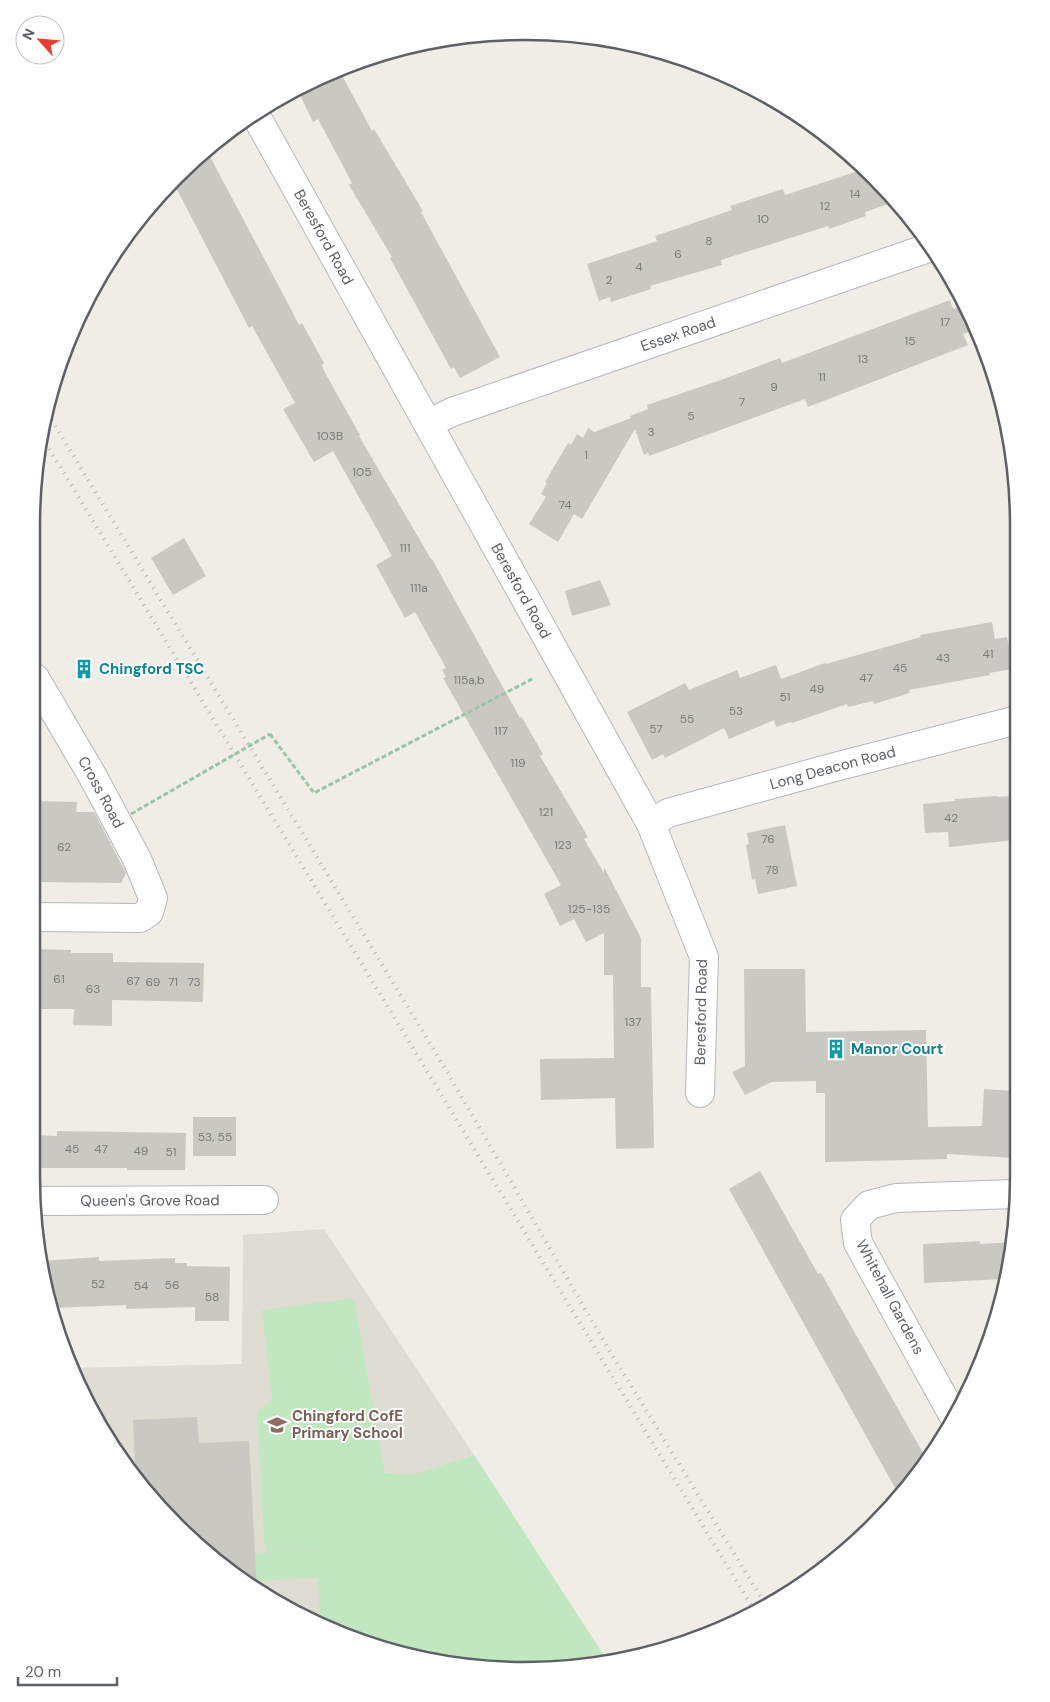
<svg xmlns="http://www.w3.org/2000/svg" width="1050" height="1702" font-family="'DM Sans',sans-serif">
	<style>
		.education { fill: #dfdcd3 }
		.green { fill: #c1e7c1 }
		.building { fill: #cac8c2 }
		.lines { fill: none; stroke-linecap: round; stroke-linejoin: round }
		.minor-casing { stroke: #b5b7bc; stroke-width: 30 }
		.path { stroke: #99c6a5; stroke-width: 3; stroke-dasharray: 5 2.5; stroke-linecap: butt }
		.minor { stroke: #fff; stroke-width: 28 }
		.rail { stroke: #b5b6b6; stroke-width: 4; stroke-dasharray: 1 6; stroke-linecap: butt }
		.path-bridge { stroke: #99c6a5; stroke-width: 3; stroke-dasharray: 5 2.5; stroke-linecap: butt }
		.labels { text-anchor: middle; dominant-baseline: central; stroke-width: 4; stroke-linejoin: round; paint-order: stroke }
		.number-label { font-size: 12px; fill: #787b7c }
		.street-label { font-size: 15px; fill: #5d6165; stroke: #fff }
		.culture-label { font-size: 15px; font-weight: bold; fill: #0d838f; stroke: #fff; text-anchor: start }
		.education-label { font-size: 15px; font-weight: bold; fill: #785e54; stroke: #fff; text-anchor: start }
		.rim { fill: none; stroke: #5d6165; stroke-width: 2.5 }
	</style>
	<rect width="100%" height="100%" fill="#efede5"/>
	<!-- education -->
	<path class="education" d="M324 1229 474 1455 608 1662 590 1666 525 1671 460 1666 367 1645 306 1620 225 1569 133 1477 82 1396 71 1368 242 1364 243 1235Z"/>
	<!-- green -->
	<path class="green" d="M354 1298 385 1473 412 1475 474 1455 608 1662 590 1666 525 1671 460 1666 367 1645 320 1625 318 1578 256 1581 255 1553 330 1550 265 1552 257 1411 272 1400 262 1310Z"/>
	<!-- building -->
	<g class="building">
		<path d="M339 70 372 131 374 129 423 211 421 212 500 357 460 378 454 367 451 369 390 258 392 257 349 185 352 183 318 119 313 122 297 89Z"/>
		<path d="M206 149 293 313 299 325 302 323 324 363 322 365 324 371 360 435 359 436 431 559H432L520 718 521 716 543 754 540 756 588 837 584 839 604 873V867L641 938V987H651L654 1148 616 1149 615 1098 541 1100 540 1059 614 1058 613 975H604V933L586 942 574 919 560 926 544 894 561 885 443 678 446 677 442 670 446 668 415 612 405 618 376 565 392 556 333 451 314 462 283 409 295 403 252 326 249 328 173 182 199 154Z"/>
		<path d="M864 169 897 201 865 212 866 216 829 229 828 226 721 260 722 265 650 286 651 289 611 302 610 297 599 301 587 264 657 241 655 236 732 210 730 206 783 189 785 195Z"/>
		<path d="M950 300 953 309 963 305 972 331 963 334 968 345 808 407 805 399 649 456 648 453 644 455 635 429 582 519 574 514 558 542 529 524 546 497 541 494 547 483 545 482 568 443 571 445 577 434 583 438 588 428 594 432 631 418 630 416 648 409 647 405 718 381 780 358 782 363Z"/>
		<path d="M184 538 206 576 173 595 151 558Z"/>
		<path d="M600 580 611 605 572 616 565 591Z"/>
		<path d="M992 622 995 639 1007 637 1013 669 989 673 990 675 909 690 910 693 874 704 873 701 848 707 847 704 792 723 791 722 776 727 774 720 729 739 724 728 665 758 663 754 652 760 627 712 685 683 689 690 737 670 740 678 776 665 781 679 825 663 826 664 921 637 920 635Z"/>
		<path d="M997 796 998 797 1011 796 1015 840 949 847 948 832 925 833 923 804 955 801V799Z"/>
		<path d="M35 801 77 802 76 812H94L126 873 121 883 35 882Z"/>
		<path d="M785 825 797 886 758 894 755 879 752 880 746 845 749 844 747 833Z"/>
		<path d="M35 949 71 950V953H113V962L204 963 203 1002 112 1000V1026L73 1025 74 1009H36Z"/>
		<path d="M744 969H805L806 1032 926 1030 928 1127 982 1126 984 1089 1015 1091V1158L947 1154V1159L825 1162V1093H816V1081L772 1082 745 1095 732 1072 745 1066Z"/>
		<rect x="193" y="1117" width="43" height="39"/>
		<path d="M57 1131 186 1133 185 1170H127V1168H36V1135L57 1136Z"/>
		<path d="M760 1171 818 1274 821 1273 927 1460 917 1477 900 1497 729 1189Z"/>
		<path d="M980 1241V1244L1014 1242 1004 1279 924 1283 923 1244Z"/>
		<path d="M99 1257V1261L175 1258V1263H187V1266L230 1267 229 1321H195V1307L126 1309V1305L51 1308 40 1261Z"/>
		<path d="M197 1417 199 1443 249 1441 257 1589 225 1569 136 1480 133 1420Z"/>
	</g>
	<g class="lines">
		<defs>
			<g id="minor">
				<path id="s1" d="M255 114 651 824 704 957 700 1093"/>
				<path id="s2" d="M428 424 452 412 931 247"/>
				<path id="s3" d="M35 678 92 775 137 859 153 898 149 912 140 918 35 917"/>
				<path id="s4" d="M651 824 668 813 831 768 1017 720"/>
				<path id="s5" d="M36 1201 264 1200"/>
				<path d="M953 1415 858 1243 855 1220 869 1205 896 1198 1015 1194"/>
			</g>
		</defs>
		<!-- minor casing -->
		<use href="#minor" class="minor-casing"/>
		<!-- path -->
		<path class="path" d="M270 734 314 793 534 678"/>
		<!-- minor -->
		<use href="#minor" class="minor"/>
		<!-- rail -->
		<g class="rail">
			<path d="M48 414 443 1065 603 1340 765 1604"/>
			<path d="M42 437 754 1610"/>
		</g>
		<!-- path-bridge -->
		<path class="path-bridge" d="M131 814 270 734"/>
	</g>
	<!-- icons -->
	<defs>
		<symbol id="building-bare" viewBox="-9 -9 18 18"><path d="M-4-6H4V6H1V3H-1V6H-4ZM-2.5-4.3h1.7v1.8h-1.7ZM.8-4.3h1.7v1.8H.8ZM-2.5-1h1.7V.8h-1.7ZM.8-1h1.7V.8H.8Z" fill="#0f9aa8" stroke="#fff" stroke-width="2.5" paint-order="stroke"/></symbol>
		<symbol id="school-bare" viewBox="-9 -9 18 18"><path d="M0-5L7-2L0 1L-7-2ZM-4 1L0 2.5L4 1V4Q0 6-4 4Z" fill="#8d6e63" stroke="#fff" stroke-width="2.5" paint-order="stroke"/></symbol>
	</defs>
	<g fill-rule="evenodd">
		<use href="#building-bare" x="70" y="655" width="28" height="28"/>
		<use href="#building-bare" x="822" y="1035" width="28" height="28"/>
		<use href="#school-bare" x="263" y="1411" width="28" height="28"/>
	</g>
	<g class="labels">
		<!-- number labels -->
		<g class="number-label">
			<text x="855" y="194">14</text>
			<text x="825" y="206">12</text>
			<text x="763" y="219">10</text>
			<text x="709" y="241">8</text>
			<text x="678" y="254">6</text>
			<text x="639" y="267">4</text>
			<text x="609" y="280">2</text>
			<text x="945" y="322">17</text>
			<text x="910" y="341">15</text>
			<text x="863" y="359">13</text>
			<text x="822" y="377">11</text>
			<text x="774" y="387">9</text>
			<text x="742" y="402">7</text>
			<text x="691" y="416">5</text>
			<text x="651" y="432">3</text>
			<text x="330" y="436">103B</text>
			<text x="586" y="455">1</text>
			<text x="362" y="472">105</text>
			<text x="565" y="505">74</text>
			<text x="405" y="548">111</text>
			<text x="419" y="588">111a</text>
			<text x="988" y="654">41</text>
			<text x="943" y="658">43</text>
			<text x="900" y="668">45</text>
			<text x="866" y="678">47</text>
			<text x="469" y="680">115a,b</text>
			<text x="817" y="689">49</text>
			<text x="785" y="697">51</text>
			<text x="736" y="711">53</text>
			<text x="687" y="719">55</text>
			<text x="656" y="729">57</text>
			<text x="501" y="731">117</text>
			<text x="518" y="763">119</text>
			<text x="546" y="812">121</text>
			<text x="951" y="818">42</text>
			<text x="768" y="839">76</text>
			<text x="563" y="845">123</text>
			<text x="64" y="847">62</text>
			<text x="772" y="870">78</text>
			<text x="589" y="909">125-135</text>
			<text x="59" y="979">61</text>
			<text x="133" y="981">67</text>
			<text x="153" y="982">69</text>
			<text x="173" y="982">71</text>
			<text x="194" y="982">73</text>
			<text x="93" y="989">63</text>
			<text x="633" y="1022">137</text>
			<text x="215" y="1137">53, 55</text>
			<text x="72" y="1149">45</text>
			<text x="101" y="1149">47</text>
			<text x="141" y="1151">49</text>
			<text x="171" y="1152">51</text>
			<text x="98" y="1284">52</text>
			<text x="172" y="1285">56</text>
			<text x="141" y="1286">54</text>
			<text x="212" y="1297">58</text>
		</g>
		<!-- street labels -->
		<g class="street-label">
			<text stroke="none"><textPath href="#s1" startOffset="141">Beresford Road</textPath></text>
			<text stroke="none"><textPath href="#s2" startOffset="266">Essex Road</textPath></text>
			<text stroke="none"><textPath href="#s1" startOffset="546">Beresford Road</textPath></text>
			<text stroke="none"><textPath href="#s4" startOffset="191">Long Deacon Road</textPath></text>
			<text stroke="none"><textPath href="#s3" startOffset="132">Cross Road</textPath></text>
			<text transform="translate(701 1012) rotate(-89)">Beresford Road</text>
			<text stroke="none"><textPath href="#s5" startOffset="114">Queen's Grove Road</textPath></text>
			<text transform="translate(890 1297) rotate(62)">Whitehall Gardens</text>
		</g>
		<!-- culture labels -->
		<g class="culture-label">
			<text x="99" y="669">Chingford TSC</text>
			<text x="851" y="1049">Manor Court</text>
		</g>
		<!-- education labels -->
		<g class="education-label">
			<text x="292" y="1416">Chingford CofE<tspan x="292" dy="17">Primary School</tspan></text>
		</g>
	</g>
	<!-- crop -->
	<path d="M0 0H1050V1702H0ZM525 40H525A485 485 0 0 1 1010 525V1177A485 485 0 0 1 525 1662H525A485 485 0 0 1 40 1177V525A485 485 0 0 1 525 40Z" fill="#fff" fill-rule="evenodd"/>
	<path class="rim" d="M525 40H525A485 485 0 0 1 1010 525V1177A485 485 0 0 1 525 1662H525A485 485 0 0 1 40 1177V525A485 485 0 0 1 525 40Z"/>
	<!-- north arrow -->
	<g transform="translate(40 40) rotate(297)"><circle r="24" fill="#ffffff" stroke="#bec0c1"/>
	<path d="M0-4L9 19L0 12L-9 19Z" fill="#eb3c2f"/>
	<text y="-8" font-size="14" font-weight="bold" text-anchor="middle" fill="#5d6165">N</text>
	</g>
	<!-- scale -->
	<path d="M18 1677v8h99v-8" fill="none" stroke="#5d6165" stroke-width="2.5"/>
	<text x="25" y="1677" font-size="15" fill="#5d6165" stroke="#ffffff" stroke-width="4" paint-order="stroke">20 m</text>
</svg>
